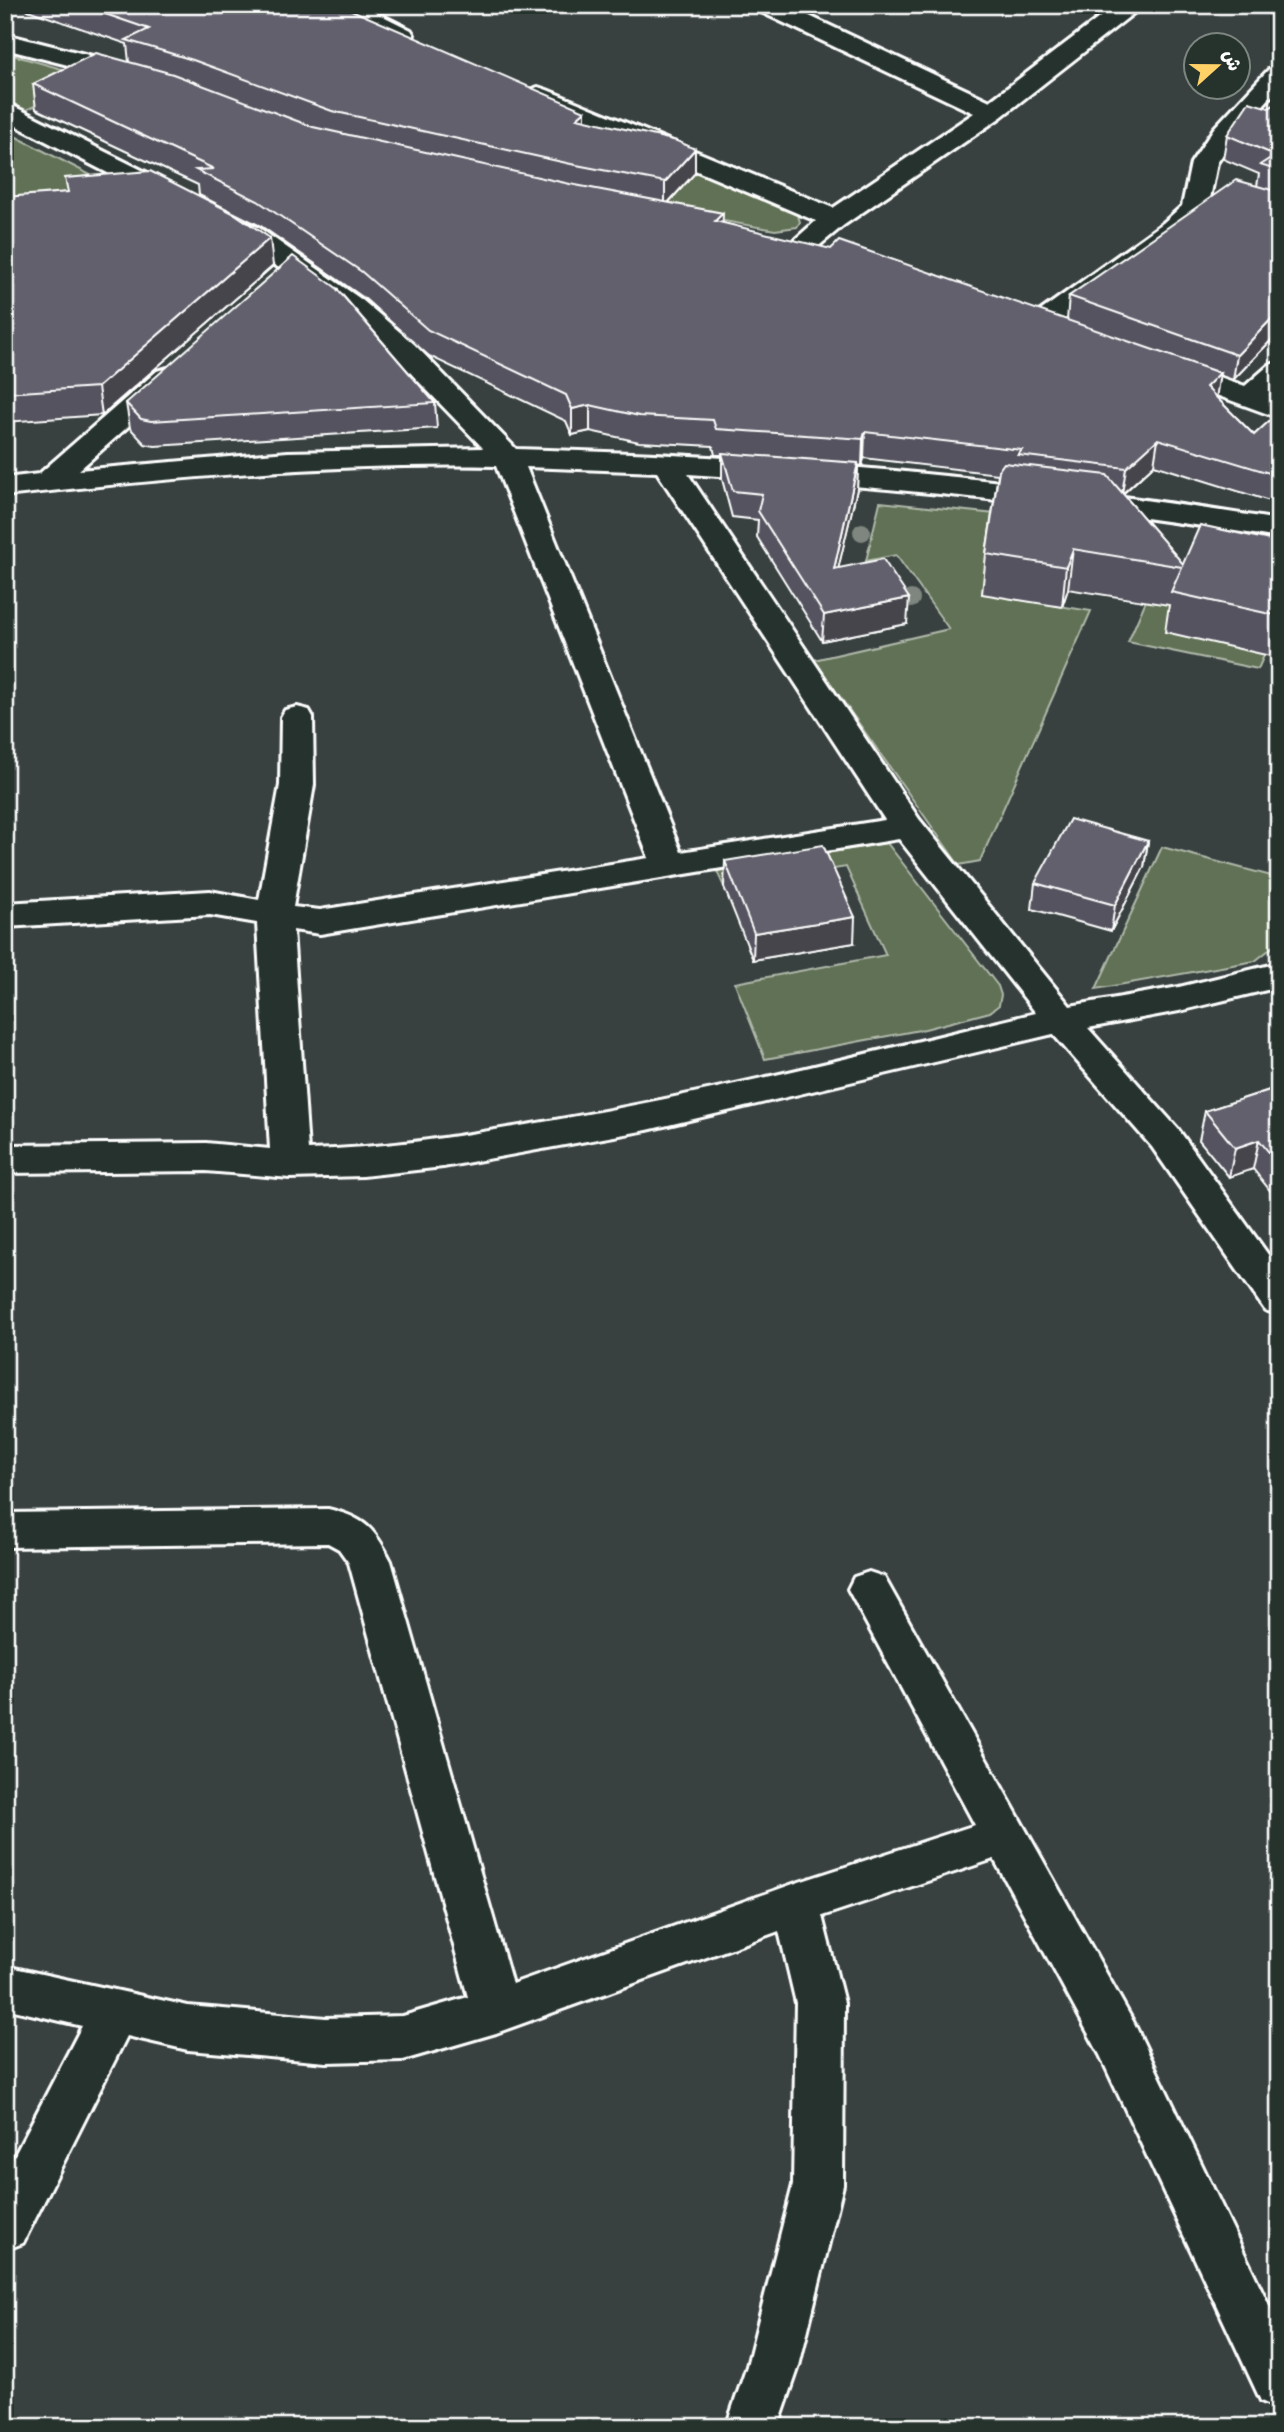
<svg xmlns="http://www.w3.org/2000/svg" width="1284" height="2432" font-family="Delius,'Playpen Sans Arabic',sans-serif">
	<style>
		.green { fill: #617154; stroke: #b0b8aa; stroke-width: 2 }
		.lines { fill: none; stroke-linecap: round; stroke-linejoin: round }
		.minor-casing { stroke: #fff; stroke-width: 6 }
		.minor { fill: #26332d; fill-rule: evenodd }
		.tree { fill: #7e867f }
		.wall { fill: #54535e; stroke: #fff; stroke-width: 2 }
		.shaded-wall { fill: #45444c; stroke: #fff; stroke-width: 2 }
		.building { fill: #62616d; stroke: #fff; stroke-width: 2 }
	</style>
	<rect width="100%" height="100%" fill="#384140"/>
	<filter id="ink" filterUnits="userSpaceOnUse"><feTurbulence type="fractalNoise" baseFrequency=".0143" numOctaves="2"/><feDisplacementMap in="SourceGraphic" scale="14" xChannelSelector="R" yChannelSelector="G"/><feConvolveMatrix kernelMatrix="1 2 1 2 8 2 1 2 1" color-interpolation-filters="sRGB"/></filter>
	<g filter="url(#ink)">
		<!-- green -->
		<g class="green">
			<path d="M5 53 94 78 5 120Z"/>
			<path d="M5 131 139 200 5 210Z"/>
			<path d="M697 170 791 212 798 216 800 222 797 227 775 230 662 210Z"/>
			<path d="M880 502 995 514 982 594 1091 611 980 861 959 865 814 660 949 629 896 555 866 561Z"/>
			<path d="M1164 559 1266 580 1279 622 1258 669 1128 642Z"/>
			<path d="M887 843 998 986 1001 995 999 1005 990 1012 925 1029 765 1059 735 983 886 955 846 867 724 887 717 871Z"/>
			<path d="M1162 847 1279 878V942L1255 961 1096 989Z"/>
		</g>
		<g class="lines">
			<defs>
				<g id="minor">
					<path d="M330 5H361L411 30 414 35 411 40 402 42 393 40 333 10Z"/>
					<path d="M754 5H786L990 101 1116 5H1144L1001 117 844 225 815 249 805 251 795 249 791 243 816 221 529 100 525 95 529 90 538 87 547 90 833 208 974 113 757 10Z"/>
					<path d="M5 34 140 68 144 73 140 78 131 81 5 49Z"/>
					<path d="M1279 66V88L1237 133 1217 163 1208 209 1183 235 1052 329 1042 331 1032 329 1028 323 1032 317 1163 223 1182 206 1191 163 1214 128 1270 68Z"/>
					<path d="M5 102 184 191 188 197 184 203 175 205 166 203 5 120Z"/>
					<path d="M225 214 259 228 362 300 414 344 516 449C771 455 1027 479 1279 520V538C1083 506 886 486 688 474L919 819 1070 1006 1179 987 1279 963V987L1179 1011 1088 1028 1178 1129 1279 1270V1315L1265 1310 1152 1147 1053 1034 647 1130 443 1167 363 1176 290 1178 206 1171 5 1173V1145L206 1143 270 1149 257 923 210 915 5 927V903L210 891 259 900 280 785 281 717 285 710 297 707 309 710 313 717 314 785 293 907 320 910 649 858 496 466C332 463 168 478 5 496V478L39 474 157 371 167 368 177 371 181 377 177 383 79 470 288 452 483 448 394 356 342 312 239 240 215 228 212 222 215 216ZM526 467 657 472 885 820 681 852ZM899 839 1036 1013C876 1051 717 1092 555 1120 472 1134 392 1148 308 1150L293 930 320 934Z"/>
					<path d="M1169 359 1245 386 1269 365 1279 362V386L1269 395 1279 399V418L1159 374 1155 368 1159 362Z"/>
					<path d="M328 1509C365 1518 374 1528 391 1561L512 1984 796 1883 975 1825 848 1589 854 1577 869 1572 884 1577 1134 2023 1279 2326V2409L1261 2401 1100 2055 994 1859 822 1916 844 2003 843 2185 799 2366 778 2427H726L747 2366 793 2185 796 2003 779 1931 496 2033 403 2060 326 2062 188 2050 127 2036 23 2243 5 2250V2174L82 2026 5 2008V1966L188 2006 326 2018 403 2016 468 1997 349 1563 339 1549 328 1543 5 1547V1513Z"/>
				</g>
			</defs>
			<!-- minor casing -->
			<use href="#minor" class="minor-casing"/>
			<!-- minor -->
			<use href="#minor" class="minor"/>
		</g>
		<!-- trees -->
		<g class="tree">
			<circle cx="862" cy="532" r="9"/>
			<circle cx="911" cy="599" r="9"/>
		</g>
		<!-- wall -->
		<g class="wall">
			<path d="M13 5H340L695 173 668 203 723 223 1067 320 1069 296 1257 186 1259 174 1223 159 1227 135 1279 102V332L1233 380 1219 375 1216 397 1254 435 1279 412V504L1154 465 1123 494 1183 564 1279 542V658L1165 632 1169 605 1068 589 1062 607 982 594 986 554 998 474 864 458 862 466 858 465 857 489 838 568 907 624 822 641 757 537 758 520 732 517 722 479V455H715L713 446 639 442 590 431 572 435 566 421 429 356 364 298 261 226 199 195 198 185 36 109 33 84 129 62 127 44Z"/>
			<path d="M5 197 273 266 102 415 5 422Z"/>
			<path d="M338 289V290L435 403 437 428 155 446 145 444 130 428 126 403Z"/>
			<path d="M1148 841 1144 867 1111 931 1032 909 1035 883Z"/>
			<path d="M725 861 854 943 753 960 724 887Z"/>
			<path d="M1279 1087V1202L1253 1169 1229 1177 1199 1140 1205 1111Z"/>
		</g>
		<!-- shaded-wall -->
		<g class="shaded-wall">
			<path d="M585 111V135L577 118Z"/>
			<path d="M695 149V173L665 206V182Z"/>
			<path d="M723 213 722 239 715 221Z"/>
			<path d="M270 238 273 266 102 415 98 387Z"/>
			<path d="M1279 311V332L1233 380 1237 355Z"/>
			<path d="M1220 373 1216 399 1206 387Z"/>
			<path d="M590 405V431L572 435V409Z"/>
			<path d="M865 432 864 458 862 466 863 439Z"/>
			<path d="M1158 439 1154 465 1122 494 1126 468Z"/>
			<path d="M858 463 857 489 832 595 834 569Z"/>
			<path d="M1073 549 1068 589 1062 607 1066 567Z"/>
			<path d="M909 598 907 624 822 641 824 615Z"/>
			<path d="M1148 841 1144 867 1111 931 1115 905Z"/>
			<path d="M855 917 854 943 753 960 754 933Z"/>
			<path d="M1259 1140 1253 1169 1229 1177 1235 1148Z"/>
		</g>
		<!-- building -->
		<g class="building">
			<path d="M79 5H340L585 111 577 118 677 141 695 149 665 182 571 164 332 111 193 60 126 40 149 29Z"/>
			<path d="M96 53 173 74 313 127 570 184 723 213 715 221 831 249 839 241 1220 373 1206 387 1254 435 1279 412V476L1158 439 1126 468 1018 455 1022 450 865 432 863 439 716 429 713 420 639 416 590 405 572 409 566 395 428 330 362 272 258 201 196 170 214 169 33 84Z"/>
			<path d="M1249 102 1269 108 1279 102V171L1260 165 1275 155 1227 135Z"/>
			<path d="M150 171 235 214 270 238 98 387 5 393V197L68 192 65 178Z"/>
			<path d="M1236 180 1279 192V311L1237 355 1069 296Z"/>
			<path d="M293 256 338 289 336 288 435 403 151 421 141 419 126 403Z"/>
			<path d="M722 453 858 463 834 569 883 559 909 598 824 615 758 511 762 494 733 491Z"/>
			<path d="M1004 463 1107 475 1183 564 1200 525 1279 542V616L1171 592 1182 567 1073 549 1066 567 986 554 999 470Z"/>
			<path d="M1070 819 1148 841 1115 905 1035 883Z"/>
			<path d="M823 845 855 917 754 933 725 861Z"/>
			<path d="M1279 1087V1165L1259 1140 1235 1148 1205 1111Z"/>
		</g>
	</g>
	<!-- margin -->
	<rect width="1284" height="2432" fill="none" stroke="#26332d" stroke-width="28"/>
	<rect x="14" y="14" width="1256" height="2404" fill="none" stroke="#fff" stroke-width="2.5" filter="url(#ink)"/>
	<!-- north arrow -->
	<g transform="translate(1217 66) rotate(69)"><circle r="33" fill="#26332d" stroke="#7d8581" stroke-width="2"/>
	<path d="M0-5L12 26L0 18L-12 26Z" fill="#ffd166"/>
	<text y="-10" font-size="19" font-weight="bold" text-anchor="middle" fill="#ffffff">ش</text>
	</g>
</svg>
